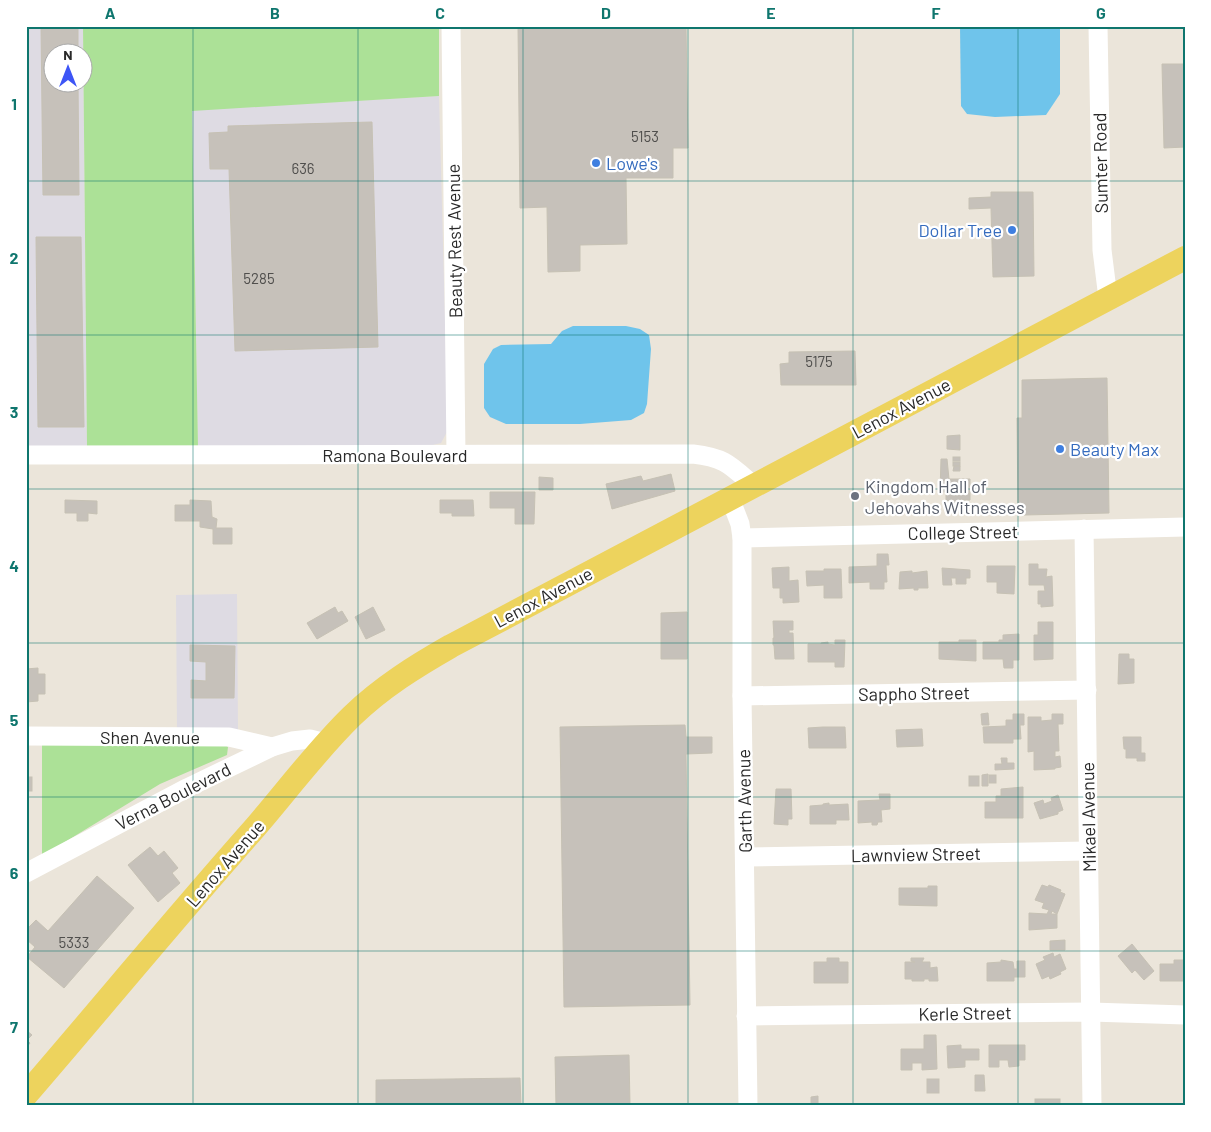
<svg xmlns="http://www.w3.org/2000/svg" width="1211" height="1132" font-family="Barlow,sans-serif">
	<style>
		.industrial { fill: #dedbe3; fill-rule: evenodd }
		.green { fill: #ace197 }
		.water { fill: #6fc4eb }
		.building { fill: #c6c1ba; stroke: #c6c1b4 }
		.lines { fill: none; stroke-linecap: round; stroke-linejoin: round }
		.minor { stroke: #fff; stroke-width: 19 }
		.major { stroke: #edd35d; stroke-width: 24 }
		.grid { fill: none; stroke: #0f766e; stroke-width: 1; stroke-opacity: 0.55 }
		.shop-dot { fill: #3f7fe0; stroke: #fff; stroke-width: 2 }
		.worship-dot { fill: #6b7280; stroke: #fff; stroke-width: 2 }
		.labels { text-anchor: middle; dominant-baseline: central; stroke-width: 4.5; stroke-linejoin: round; paint-order: stroke }
		.number-label { font-size: 15px; fill: #504f4d }
		.shop-label { font-size: 18px; fill: #366cbe; stroke: #fff; text-anchor: start }
		.street-label { font-size: 18px; fill: #292929; stroke: #fff }
		.worship-label { font-size: 18px; fill: #5b616d; stroke: #fff; text-anchor: start }
		.neatline { fill: none; stroke: #0f766e; stroke-width: 2 }
		.grid-label { font-size: 16px; text-anchor: middle; font-weight: bold; fill: #0f766e }
	</style>
	<rect width="100%" height="100%" fill="#ebe5da"/>
	<!-- industrial -->
	<g class="industrial">
		<path d="M26 26H83L87 446 26 447ZM52 52H82V82H52Z"/>
		<path d="M439 96 448 430 441 443 424 447H198L192 110Z"/>
		<path d="M237 594 238 731H177L176 595Z"/>
	</g>
	<!-- green -->
	<g class="green">
		<path d="M83 26H439V96L192 111 198 447 87 446Z"/>
		<path d="M42 741 222 743 228 747 227 755 160 784 42 856Z"/>
	</g>
	<!-- water -->
	<g class="water">
		<path d="M960 26H1060V94L1046 115 995 117 967 114 961 106Z"/>
		<path d="M573 326H626L640 329 649 335 651 349 647 404 644 413 631 420 580 424H506L490 417 484 408V364L493 349 501 345 551 344 562 331Z"/>
	</g>
	<!-- building -->
	<g class="building">
		<path d="M41 26H78V52H52V82H78L79 195H43Z"/>
		<path d="M518 26H686L688 148H673V178H626L627 244 580 245V271L548 272 547 207 520 208Z"/>
		<path d="M1162 64H1185V147L1164 148Z"/>
		<path d="M372 122 378 347 235 351 229 169H210L209 133 228 132V126Z"/>
		<path d="M991 192H1033L1034 276 993 277 991 208 969 209V198L991 197Z"/>
		<path d="M36 237H81L84 427H38Z"/>
		<path d="M855 351 856 385H781L780 364 789 363V352Z"/>
		<path d="M1107 378 1109 513 1024 515V513H1018L1017 418H1022V380Z"/>
		<path d="M960 435V450L947 449V436Z"/>
		<rect x="953" y="457" width="7" height="4"/>
		<path d="M941 459H947L949 479H970V500H959V503H953V500L946 501V492H940Z"/>
		<rect x="953" y="462" width="7" height="4"/>
		<path d="M954 466H960V471H953Z"/>
		<path d="M671 474 675 491 612 509 606 484 641 476 643 481Z"/>
		<path d="M539 477 553 478V490H539Z"/>
		<path d="M490 492H535L534 524H515V508H490Z"/>
		<path d="M65 500 97 501V514L88 513V521H77V513H65Z"/>
		<path d="M190 500 211 501 212 517 217 519 216 528H232V544H213V529L200 527V521H175V505H190Z"/>
		<path d="M440 500H473L474 516H452V513H440Z"/>
		<path d="M877 554H888L889 565H886L887 582H884V589H870V582L849 583V567L877 566Z"/>
		<path d="M1029 564H1038V569H1047L1046 577 1052 576 1053 606 1041 607V604H1038V591H1045L1044 585H1029Z"/>
		<path d="M987 566H1015L1014 594 997 593V582H987Z"/>
		<path d="M789 567V581L798 580 799 602 783 603V598H780V588H773L772 568Z"/>
		<path d="M942 568 970 570V578H966V584H956V578H951L952 585H943Z"/>
		<path d="M824 569H841L842 598H824V585L807 586 806 571H824Z"/>
		<path d="M912 571V573L927 571 928 588H918V590H914V588L899 589 900 572Z"/>
		<path d="M335 607 338 613 342 611 348 621 317 639 307 623Z"/>
		<path d="M373 607 385 630 366 639 355 617Z"/>
		<path d="M687 612V659H661V613Z"/>
		<path d="M773 621H793V630H789V633H793L794 659H775L774 645H773V638H774Z"/>
		<path d="M1038 622H1053V659L1034 660V635H1038Z"/>
		<path d="M1019 634V660H1013V668H1004L1003 659H983V642H999V640H1003V635Z"/>
		<path d="M835 640H845L844 667H835V662H808V644H821V643L828 642V644L835 645Z"/>
		<path d="M959 640H976V661L939 659V642H959Z"/>
		<path d="M190 645 235 646 234 698H191V680L206 681V662L190 661Z"/>
		<path d="M1119 654H1129V659H1134V683L1118 684Z"/>
		<path d="M38 668V674H45V694H38V701L26 702V669Z"/>
		<path d="M988 713 989 725H982L981 714Z"/>
		<path d="M1013 714H1024V725H1020L1021 739H1013V743H984L983 727 1006 726V720H1013Z"/>
		<path d="M1052 714H1063V724H1058L1059 751H1055V757L1060 756 1061 767 1055 768V769L1034 770V751L1028 752V717H1041V721L1052 720Z"/>
		<path d="M685 725 686 737H712V753L686 754 690 1005 564 1007 560 727Z"/>
		<path d="M823 727H845L846 748H809L808 728Z"/>
		<path d="M922 729 923 746 897 747 896 730Z"/>
		<path d="M1123 737H1141V753H1145V761H1137V758H1126V749H1124Z"/>
		<path d="M1001 758H1007V763H1014V769L995 770V764H1002Z"/>
		<path d="M988 774V786H982V775Z"/>
		<rect x="989" y="775" width="7" height="8"/>
		<rect x="969" y="776" width="10" height="10"/>
		<rect x="26" y="777" width="6" height="14"/>
		<path d="M1023 787V818H985V802H996V796H1001V789Z"/>
		<path d="M776 789H791L792 819H788V825L774 824Z"/>
		<path d="M879 794H890V809L881 810 882 822H878L877 825H872V822L858 823V801L880 800Z"/>
		<path d="M1058 795 1063 810 1058 812V814L1040 819 1034 803 1043 800 1044 804 1052 801 1051 798Z"/>
		<path d="M829 803V805L848 804 849 820H836V824H810V806L823 805V804Z"/>
		<path d="M150 847 158 856 164 851 178 868 172 873 180 883 158 902 128 865Z"/>
		<path d="M97 876 134 908 64 988 27 957 35 947 26 939V930L36 920 48 931Z"/>
		<path d="M1042 885 1048 887 1049 885 1061 890 1060 892 1065 894 1057 914 1052 911 1051 914H1057V928L1029 930V913L1047 914 1049 910 1042 908 1044 903 1035 900Z"/>
		<path d="M928 886H937V906L899 905V888H928Z"/>
		<path d="M1065 940V950H1050V941Z"/>
		<path d="M1132 944 1154 971 1144 980 1135 970 1132 973 1118 956Z"/>
		<path d="M1053 953 1054 957 1060 954 1066 969 1060 972 1061 974 1050 979 1049 976 1042 979 1036 964 1045 960 1043 957Z"/>
		<path d="M827 958H839V962H848V983H814V962H827Z"/>
		<path d="M911 958H924L922 962H930V968L937 967 938 981H929V979H924V981H912V979H905V962H915L911 961Z"/>
		<path d="M1001 960 1013 962 1014 969H1017V961H1025V977H1014V981H987V963L1001 962Z"/>
		<path d="M1174 960H1185V981H1160V964H1174Z"/>
		<path d="M26 1030 32 1035 27 1040 30 1043 26 1048Z"/>
		<path d="M924 1035H936L937 1069 922 1070V1063H912V1070H901V1049H924Z"/>
		<path d="M961 1045V1049H979V1060H965V1067L948 1068 947 1046Z"/>
		<path d="M989 1045H1025V1060H1019V1066L1009 1067 1008 1060H999V1067H989Z"/>
		<path d="M629 1055 630 1106H556L555 1057Z"/>
		<path d="M975 1075H984L985 1091H975Z"/>
		<path d="M520 1078 521 1106H376V1080Z"/>
		<rect x="927" y="1079" width="12" height="14"/>
		<path d="M818 1096V1104H811V1097Z"/>
		<rect x="1035" y="1099" width="25" height="7"/>
	</g>
	<g class="lines">
		<!-- minor -->
		<g class="minor">
			<path d="M451 26 456 455"/>
			<path d="M1098 26 1102 250 1108 298"/>
			<path d="M26 455 693 454C726 458 730 465 754 486"/>
			<path d="M730 498 740 524 742 538V696L748 1106"/>
			<path d="M1084 529 1092 1106"/>
			<path d="M742 538 1185 527"/>
			<path d="M742 696 1087 690"/>
			<path d="M26 736 229 737 272 747"/>
			<path d="M745 857 1088 851"/>
			<path d="M26 873 187 788 272 747 292 741 310 739 326 743"/>
			<path d="M746 1016 1091 1012 1185 1015"/>
		</g>
		<!-- major -->
		<path class="major" d="M26 1095C102 1007 176 917 253 830 286 792 316 751 352 716 382 687 416 666 451 646L1185 258"/>
	</g>
	<!-- grid -->
	<path class="grid" d="M193 26V1106M358 26V1106M523 26V1106M688 26V1106M853 26V1106M1018 26V1106M26 181H1185M26 335H1185M26 489H1185M26 643H1185M26 797H1185M26 951H1185"/>
	<!-- markers -->
	<g class="shop-dot">
		<circle cx="596" cy="163" r="5"/>
		<circle cx="1012" cy="230" r="5"/>
		<circle cx="1060" cy="449" r="5"/>
	</g>
	<circle class="worship-dot" cx="855" cy="496" r="5"/>
	<g class="labels">
		<!-- number labels -->
		<g class="number-label">
			<text x="645" y="136">5153</text>
			<text x="303" y="168">636</text>
			<text x="259" y="278">5285</text>
			<text x="819" y="361">5175</text>
			<text x="74" y="942">5333</text>
		</g>
		<!-- shop labels -->
		<g class="shop-label">
			<text x="606" y="163">Lowe's</text>
			<text x="1002" y="230" text-anchor="end">Dollar Tree</text>
			<text x="1070" y="449">Beauty Max</text>
		</g>
		<!-- street labels -->
		<g class="street-label">
			<text transform="translate(1100 163) rotate(-91)">Sumter Road</text>
			<text transform="translate(454 241) rotate(-91)">Beauty Rest Avenue</text>
			<text transform="translate(901 408) rotate(-28)">Lenox Avenue</text>
			<text x="395" y="455">Ramona Boulevard</text>
			<text transform="translate(963 532) rotate(-1)">College Street</text>
			<text transform="translate(543 597) rotate(-28)">Lenox Avenue</text>
			<text transform="translate(914 693) rotate(-1)">Sappho Street</text>
			<text x="150" y="737">Shen Avenue</text>
			<text transform="translate(173 796) rotate(-27)">Verna Boulevard</text>
			<text transform="translate(744 801) rotate(-91)">Garth Avenue</text>
			<text transform="translate(1088 817) rotate(-91)">Mikael Avenue</text>
			<text transform="translate(916 854) rotate(-1)">Lawnview Street</text>
			<text transform="translate(225 863) rotate(-49)">Lenox Avenue</text>
			<text transform="translate(965 1013) rotate(-1)">Kerle Street</text>
		</g>
		<!-- worship labels -->
		<g class="worship-label">
			<text x="865" y="486">Kingdom Hall of<tspan x="865" dy="21">Jehovahs Witnesses</tspan></text>
		</g>
	</g>
	<!-- border -->
	<rect width="1211" height="1132" fill="none" stroke="#ffffff" stroke-width="55"/>
	<!-- north arrow -->
	<g transform="translate(68 68)"><circle r="24" fill="#ffffff" stroke="#a9a9a9"/>
	<path d="M0-4L9 19L0 12L-9 19Z" fill="#3d55f6"/>
	<text y="-8" font-size="14" font-weight="bold" text-anchor="middle" fill="#292929">N</text>
	</g>
	<rect x="28" y="28" width="1156" height="1076" class="neatline"/>
	<g class="grid-label">
		<text x="110" y="19">A</text>
		<text x="275" y="19">B</text>
		<text x="440" y="19">C</text>
		<text x="606" y="19">D</text>
		<text x="771" y="19">E</text>
		<text x="936" y="19">F</text>
		<text x="1101" y="19">G</text>
		<text x="14" y="110">1</text>
		<text x="14" y="264">2</text>
		<text x="14" y="418">3</text>
		<text x="14" y="572">4</text>
		<text x="14" y="726">5</text>
		<text x="14" y="879">6</text>
		<text x="14" y="1033">7</text>
	</g>
</svg>
